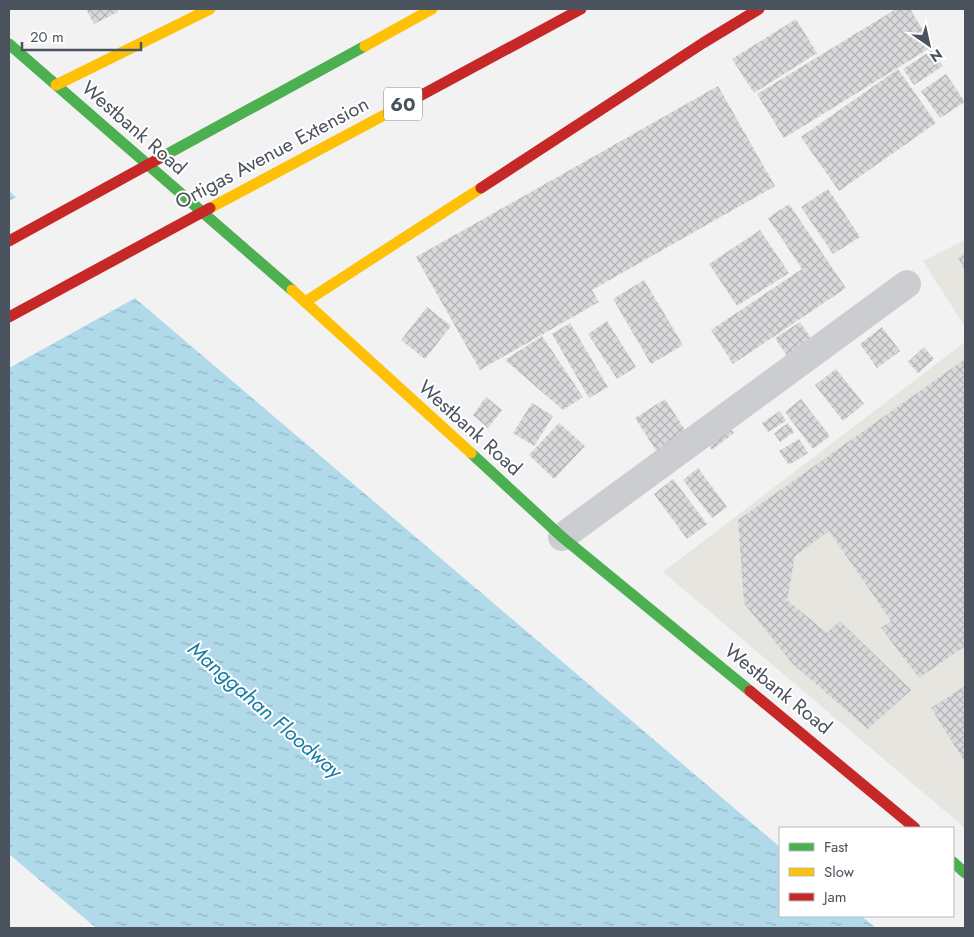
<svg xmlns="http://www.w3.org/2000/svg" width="974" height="937" font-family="Jost,sans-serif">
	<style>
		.commercial { fill: #e6e5e0 }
		.water { fill: url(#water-ripples) }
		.pier { fill: #f3f2f2 }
		.building { fill: url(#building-cross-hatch) }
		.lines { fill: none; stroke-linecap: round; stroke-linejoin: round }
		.street { stroke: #cccdd0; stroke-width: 28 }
		.fast { stroke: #4caf50; stroke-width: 11 }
		.slow { stroke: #ffc107; stroke-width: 11 }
		.jam { stroke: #c62828; stroke-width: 11 }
		.jam-bridge { stroke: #c62828; stroke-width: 11 }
		.labels { text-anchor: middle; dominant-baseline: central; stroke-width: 4; stroke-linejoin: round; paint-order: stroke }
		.shield { fill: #fff; stroke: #80878e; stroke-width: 1 }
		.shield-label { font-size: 19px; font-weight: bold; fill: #4a535e }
		.street-label { font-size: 20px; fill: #4a535e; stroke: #fff }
		.water-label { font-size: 21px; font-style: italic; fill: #177ca4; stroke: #fff }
	</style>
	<defs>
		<pattern id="water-ripples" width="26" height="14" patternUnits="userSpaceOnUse" patternTransform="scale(1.25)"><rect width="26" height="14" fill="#b0daea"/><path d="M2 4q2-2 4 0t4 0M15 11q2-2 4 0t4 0" fill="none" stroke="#91b3c1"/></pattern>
		<pattern id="building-cross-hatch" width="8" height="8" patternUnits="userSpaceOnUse" patternTransform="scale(1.25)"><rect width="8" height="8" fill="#d9d9db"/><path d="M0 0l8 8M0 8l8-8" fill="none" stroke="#b2b3b5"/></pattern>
	</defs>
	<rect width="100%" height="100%" fill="#f3f2f2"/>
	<!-- commercial -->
	<g class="commercial">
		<path d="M965 240V327L923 261Z"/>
		<path d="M965 342V828L663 572Z"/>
	</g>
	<!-- water -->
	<path class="water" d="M9 191 780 847V916H861L876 928H96L9 854Z"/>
	<!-- pier -->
	<path class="pier" d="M19 196 137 297 9 368V201Z"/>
	<!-- building -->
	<g class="building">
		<path d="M86 9H117L118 12 94 24Z"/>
		<path d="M896 9H910L933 46 784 138 757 94Z"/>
		<path d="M796 19 817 53 754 93 732 59Z"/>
		<path d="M932 50 943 66 914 85 903 69Z"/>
		<path d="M898 69 936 123 839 191 801 137Z"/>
		<path d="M946 74 965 102 940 118 921 91Z"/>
		<path d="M718 86 775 186 592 290 599 302 480 370 416 257Z"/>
		<path d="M828 189 860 237 833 254 801 207Z"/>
		<path d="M789 204 846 288 733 364 711 330 802 269 768 218Z"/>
		<path d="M760 230 789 273 737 306 709 264Z"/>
		<path d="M965 253V271L958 257Z"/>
		<path d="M644 280 683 345 651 364 613 299Z"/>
		<path d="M427 307 451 326 425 359 401 340Z"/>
		<path d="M607 321 636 367 617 379 588 334Z"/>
		<path d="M800 322 814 343 789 359 775 338Z"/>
		<path d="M570 323 608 387 589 398 552 334Z"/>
		<path d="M882 327 900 351 877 368 860 344Z"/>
		<path d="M542 336 583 397 563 410 505 360Z"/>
		<path d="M924 347 934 359 918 373 908 362Z"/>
		<path d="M965 359V646L919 678 881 628 891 621 829 531 795 556 787 600 827 633 840 621 911 690 868 729 792 663 744 603 738 520Z"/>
		<path d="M836 369 864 404 843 421 815 385Z"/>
		<path d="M486 397 502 410 488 428 473 415Z"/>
		<path d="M665 399 687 433 657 452 635 418Z"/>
		<path d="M801 399 830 436 813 449 785 412Z"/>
		<path d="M532 403 553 416 534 446 513 433Z"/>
		<path d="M780 411 786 421 768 432 762 423Z"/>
		<path d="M726 422 734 433 712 450 704 439Z"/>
		<path d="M559 423 585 446 554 479 529 455Z"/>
		<path d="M788 423 794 432 780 442 774 433Z"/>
		<path d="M799 439 808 453 789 465 779 451Z"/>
		<path d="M698 468 727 507 712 518 683 480Z"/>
		<path d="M673 479 707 524 687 539 654 494Z"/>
		<path d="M965 686V762L931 708Z"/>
	</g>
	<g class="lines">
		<!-- street -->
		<path class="street" d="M562 537 907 284"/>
		<!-- fast -->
		<g class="fast">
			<path d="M9 44 292 290"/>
			<path d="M160 158 365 46"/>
			<path d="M471 453 562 537 750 691"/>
			<path d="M953 862 965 873"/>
		</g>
		<!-- slow -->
		<g class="slow">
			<path d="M365 46 432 9"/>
			<path d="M56 85 210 9"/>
			<path d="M210 208 405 104"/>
			<path d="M292 290 471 453"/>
			<path d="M305 302 481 188"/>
		</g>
		<!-- jam -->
		<g class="jam">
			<path d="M405 104 581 9"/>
			<path d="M481 188 703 43 759 9"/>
			<path d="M750 691 915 828"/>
		</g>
		<!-- jam-bridge -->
		<g class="jam-bridge">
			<path d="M9 241 160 158"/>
			<path d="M9 317 210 208"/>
		</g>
	</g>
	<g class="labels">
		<!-- shield labels -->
		<rect class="shield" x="384" y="87.5" width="38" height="33" rx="4"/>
		<g class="shield-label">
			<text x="403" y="104">60</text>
		</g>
		<!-- street labels -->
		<g class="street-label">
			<text transform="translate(134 128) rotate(41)">Westbank Road</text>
			<text transform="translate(272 153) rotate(-28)">Ortigas Avenue Extension</text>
			<text transform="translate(470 428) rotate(42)">Westbank Road</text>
			<text transform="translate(778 689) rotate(39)">Westbank Road</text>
		</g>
		<!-- water labels -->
		<g class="water-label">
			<text transform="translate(265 710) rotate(41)">Manggahan Floodway</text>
		</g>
	</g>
	<!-- border -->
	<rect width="974" height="937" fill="none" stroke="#4a535e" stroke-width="20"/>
	<!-- legend -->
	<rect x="779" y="827" width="175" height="90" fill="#ffffff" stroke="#b7babf"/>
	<rect x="789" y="843" width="25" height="8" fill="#4caf50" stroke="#b7babf"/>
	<text x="824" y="852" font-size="15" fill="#4a535e">Fast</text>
	<rect x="789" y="868" width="25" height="8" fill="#ffc107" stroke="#b7babf"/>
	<text x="824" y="877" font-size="15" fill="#4a535e">Slow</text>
	<rect x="789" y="893" width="25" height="8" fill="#c62828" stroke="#b7babf"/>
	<text x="824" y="902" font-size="15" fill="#4a535e">Jam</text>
	<!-- north arrow -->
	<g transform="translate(929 45) rotate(146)" stroke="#ffffff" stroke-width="4" paint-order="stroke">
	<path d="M0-4L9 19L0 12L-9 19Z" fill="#4a535e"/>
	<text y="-8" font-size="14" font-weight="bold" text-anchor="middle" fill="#4a535e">N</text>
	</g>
	<!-- scale -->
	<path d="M22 42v8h119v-8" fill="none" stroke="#4a535e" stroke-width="2.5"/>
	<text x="30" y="42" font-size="15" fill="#4a535e" stroke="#ffffff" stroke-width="4" paint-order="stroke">20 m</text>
</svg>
